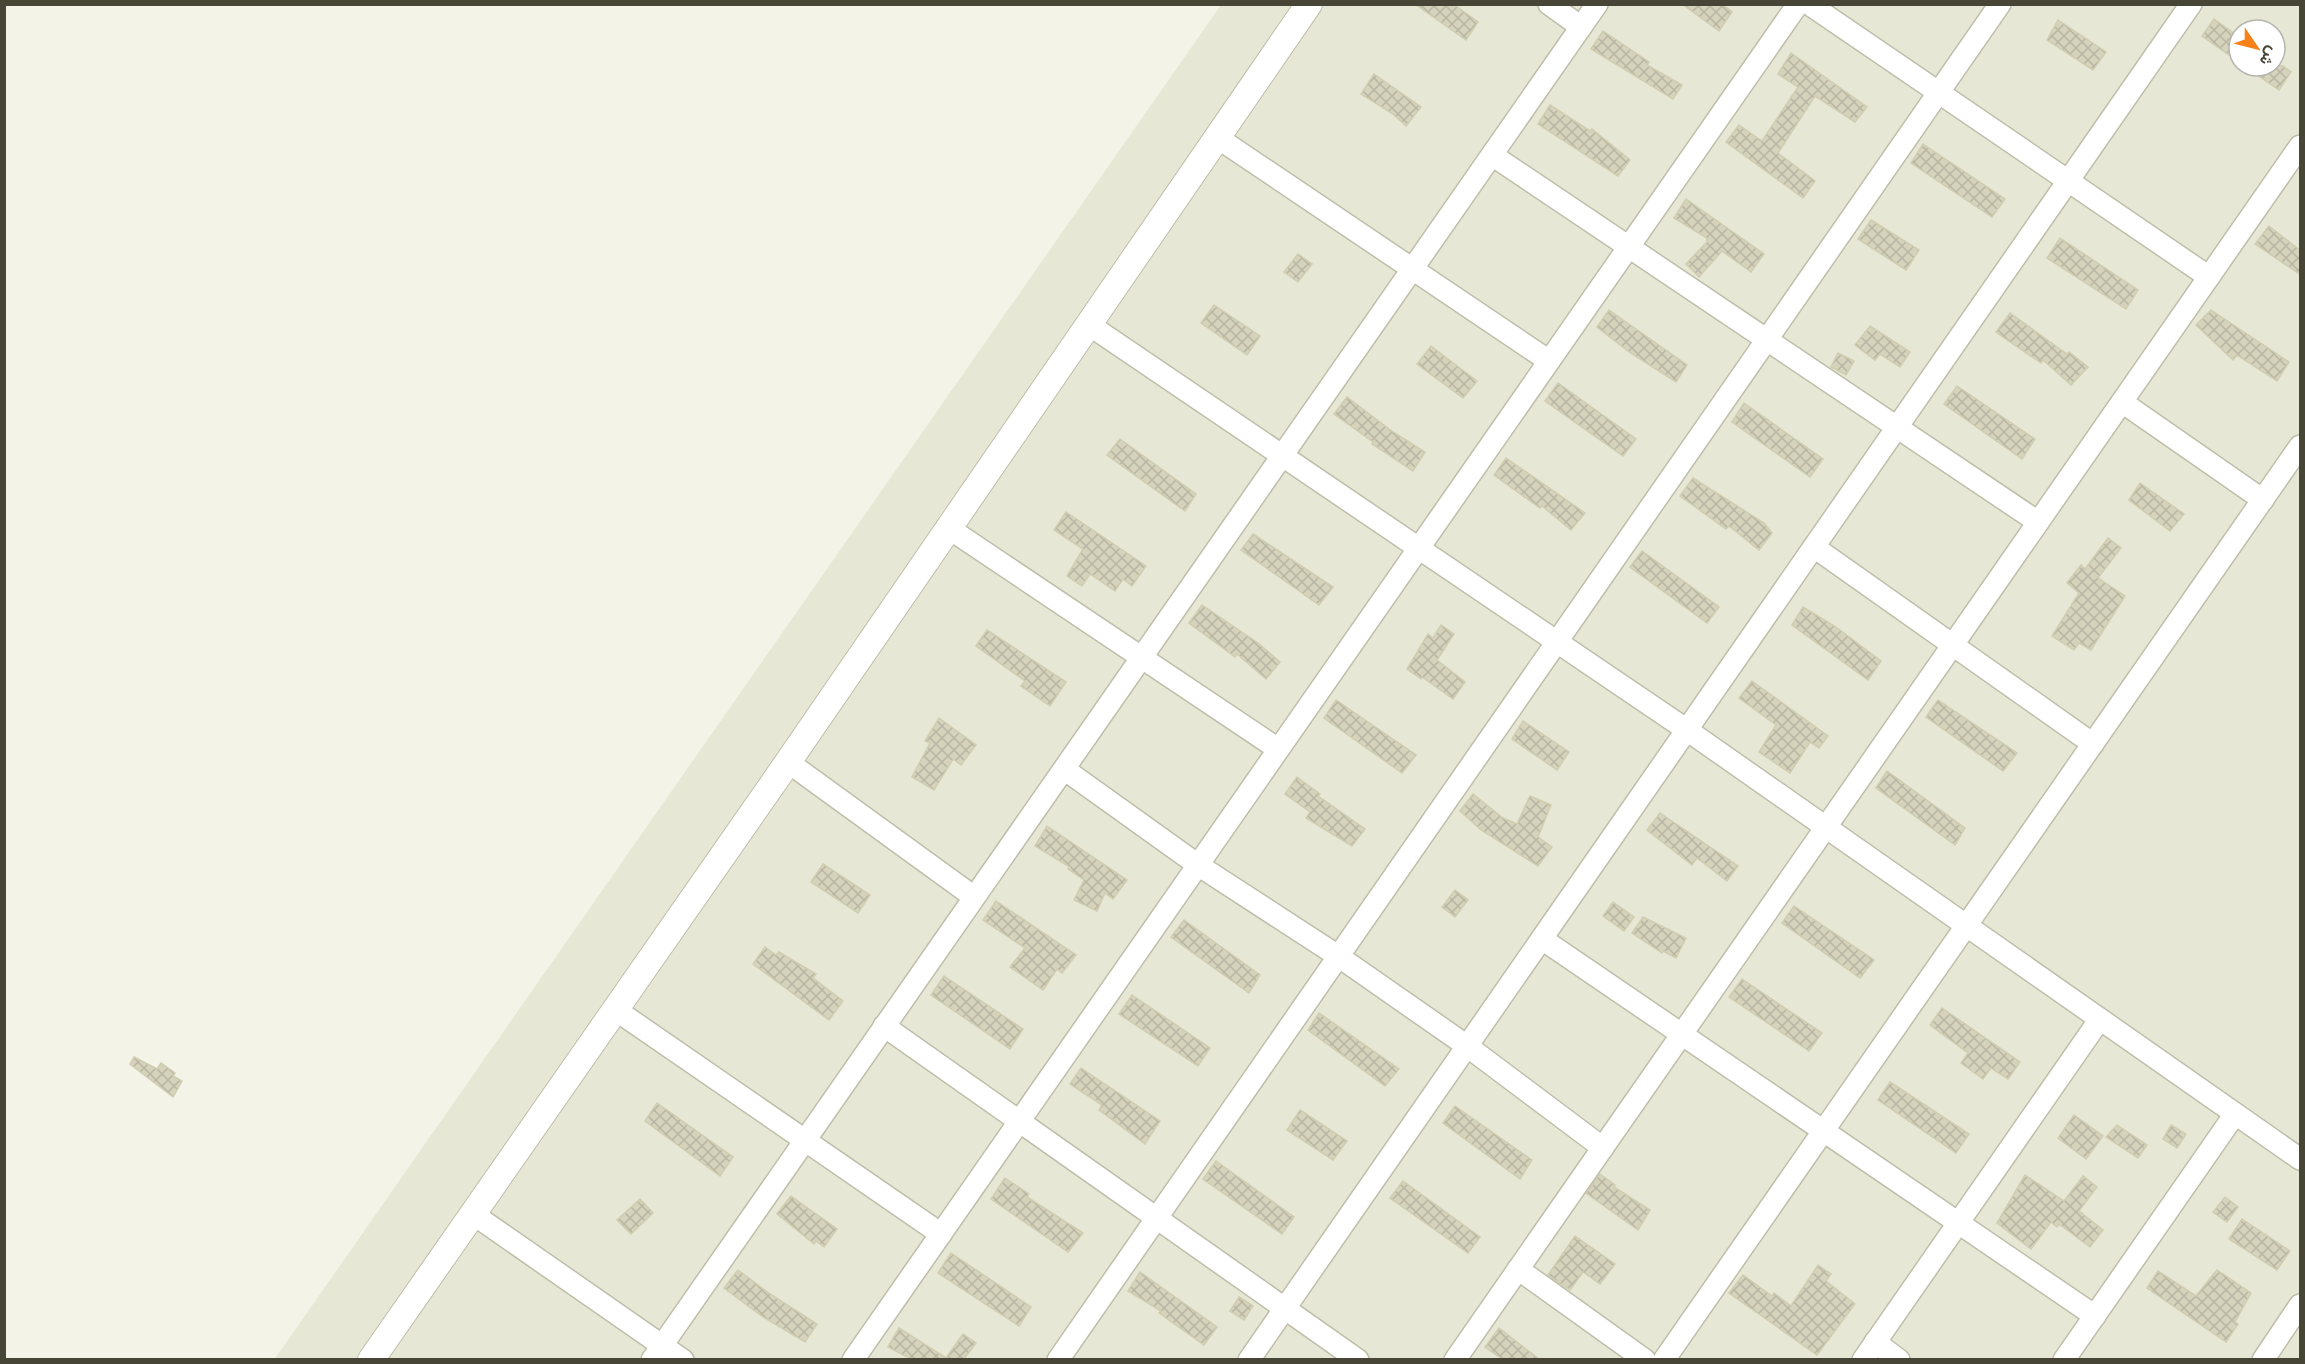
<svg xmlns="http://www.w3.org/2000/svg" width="2305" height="1364" font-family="Signika,Vazirmatn,sans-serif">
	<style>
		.residential { fill: #e7e7d5; fill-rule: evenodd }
		.building { fill: url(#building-cross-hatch); stroke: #d0cdb0; stroke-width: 1.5 }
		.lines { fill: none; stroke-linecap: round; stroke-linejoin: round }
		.minor-casing { stroke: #bfbeaa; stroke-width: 24 }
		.tertiary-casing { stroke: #bfbeaa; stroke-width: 28 }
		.minor { stroke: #fff; stroke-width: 21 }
		.tertiary { stroke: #fff; stroke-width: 26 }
	</style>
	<defs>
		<pattern id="building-cross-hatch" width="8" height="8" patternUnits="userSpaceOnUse" patternTransform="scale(1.5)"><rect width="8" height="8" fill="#d5d3bc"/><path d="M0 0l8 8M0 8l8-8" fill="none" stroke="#b8b6a2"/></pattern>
	</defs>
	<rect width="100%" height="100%" fill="#f3f3e7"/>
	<!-- residential -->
	<path class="residential" d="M1221 5H2300V1359L274 1360ZM2239 30H2275V66H2239Z"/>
	<!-- building -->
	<g class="building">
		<path d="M1415 4H1453L1478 22 1466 40Z"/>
		<path d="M1682 4H1722L1732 12 1719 31Z"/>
		<path d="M2214 19 2239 37V62L2202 36Z"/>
		<path d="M2058 20 2106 52 2093 70 2047 40Z"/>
		<path d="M1603 31 1649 62 1647 65 1682 85 1673 99 1591 49Z"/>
		<path d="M1791 53 1867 107 1855 122 1815 96 1778 153 1815 181 1803 198 1726 142 1739 125 1762 141 1798 87 1778 74Z"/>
		<path d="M2244 66H2283L2291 72 2279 90Z"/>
		<path d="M1374 74 1421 107 1406 126 1393 114 1361 94Z"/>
		<path d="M1550 105 1590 131 1592 129 1630 160 1618 176 1538 124Z"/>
		<path d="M1923 144 2005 199 1992 217 1911 163Z"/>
		<path d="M1686 199 1764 254 1751 272 1722 251 1699 277 1686 264 1707 242V238L1674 218Z"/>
		<path d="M1871 220 1919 250 1906 270 1858 239Z"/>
		<path d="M2269 226 2301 251V275L2255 244Z"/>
		<path d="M2060 238 2138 290 2126 309 2047 258Z"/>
		<path d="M1298 254 1312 264 1298 282 1284 272Z"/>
		<path d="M1214 305 1260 336 1247 355 1201 323Z"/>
		<path d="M1609 310 1687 365 1676 382 1629 352 1597 327Z"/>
		<path d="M2211 310 2289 362 2277 381 2237 355 2233 360 2196 325Z"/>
		<path d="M2010 313 2067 354 2069 352 2088 367 2071 385 2043 360 2041 363 2010 342 1996 332Z"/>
		<path d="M1870 326 1910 352 1900 367 1880 354 1875 360 1855 345Z"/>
		<path d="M1431 346 1477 381 1463 398 1417 364Z"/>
		<path d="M1838 353 1854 361 1846 375 1831 367Z"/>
		<path d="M1558 383 1636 439 1623 456 1545 401Z"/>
		<path d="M1957 386 2035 439 2022 459 1944 404Z"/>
		<path d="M1347 397 1393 432 1425 452 1413 471 1372 444 1373 442 1334 414Z"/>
		<path d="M1744 403 1823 459 1810 477 1732 422Z"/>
		<path d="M1120 439 1196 494 1185 511 1107 455Z"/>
		<path d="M1506 458 1585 513 1571 530 1542 506 1540 508 1494 475Z"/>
		<path d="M1693 478 1764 523 1772 533 1759 550 1729 526 1726 529 1680 496Z"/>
		<path d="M2140 483 2184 514 2170 531 2129 500Z"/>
		<path d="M1066 512 1146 566 1132 586 1123 579 1115 591 1090 574 1082 586 1067 576 1083 549 1054 530Z"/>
		<path d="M1253 534 1333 587 1319 605 1241 550Z"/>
		<path d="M2108 538 2121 548 2098 578 2125 596 2091 650 2079 643 2074 650 2052 636 2079 593 2067 583 2081 565 2085 569Z"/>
		<path d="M1642 551 1719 607 1707 623 1630 567Z"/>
		<path d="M1202 605 1258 643 1280 662 1266 679 1237 654 1235 657 1189 623Z"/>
		<path d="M1803 607 1836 627 1881 661 1868 680 1792 625Z"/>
		<path d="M1441 625 1454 634 1437 660 1465 682 1453 699 1422 677 1421 679 1407 669 1428 634 1433 638Z"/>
		<path d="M987 630 1066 682 1050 706 1021 686 1025 681 976 646Z"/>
		<path d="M1752 681 1828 736 1819 748 1810 742 1790 773 1759 752 1776 725 1739 698Z"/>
		<path d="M1336 700 1416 755 1402 773 1324 718Z"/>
		<path d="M1938 700 2017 753 2003 771 1926 717Z"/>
		<path d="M939 718 976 745 961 765 953 759 934 790 912 777 930 743 925 741Z"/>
		<path d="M1523 721 1569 752 1557 770 1512 739Z"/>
		<path d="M1887 771 1965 828 1955 845 1876 788Z"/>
		<path d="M1297 777 1320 794 1318 796 1365 829 1352 846 1306 818 1310 812 1285 794Z"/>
		<path d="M1473 794 1503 818 1517 824 1530 796 1551 805 1538 837 1552 847 1538 866 1481 830 1460 811Z"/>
		<path d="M1660 813 1738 866 1727 881 1697 858 1692 865 1647 830Z"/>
		<path d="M1047 826 1127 880 1113 899 1105 893 1097 911 1074 900 1084 880 1068 869 1070 867 1035 846Z"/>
		<path d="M823 864 870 895 858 913 811 882Z"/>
		<path d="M1455 890 1468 900 1455 917 1442 907Z"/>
		<path d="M996 901 1076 955 1062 973 1057 969 1043 990 1010 967 1025 948 983 920Z"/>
		<path d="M1613 902 1634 917 1624 931 1603 916Z"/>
		<path d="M1794 906 1874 960 1860 978 1782 923Z"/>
		<path d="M1643 917 1686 938 1676 958 1663 951 1662 953 1632 933Z"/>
		<path d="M1184 920 1260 975 1249 993 1171 937Z"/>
		<path d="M765 947 776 955 779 952 816 974 813 978 843 1001 829 1020 753 964Z"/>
		<path d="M944 976 1023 1029 1010 1049 931 995Z"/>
		<path d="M1742 979 1822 1033 1809 1051 1729 997Z"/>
		<path d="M1132 995 1210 1048 1198 1066 1119 1014Z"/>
		<path d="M1942 1008 2020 1062 2008 1079 1991 1068 1983 1079 1961 1063 1968 1053 1930 1025Z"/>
		<path d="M1319 1013 1399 1069 1385 1086 1308 1030Z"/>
		<path d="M134 1057 157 1069 161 1063 175 1073 173 1076 182 1081 173 1097 130 1064Z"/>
		<path d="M1081 1068 1160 1121 1145 1144 1099 1110 1102 1105 1070 1084Z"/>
		<path d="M1890 1082 1969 1134 1956 1153 1878 1100Z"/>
		<path d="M657 1103 733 1157 720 1176 645 1121Z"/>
		<path d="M1455 1106 1532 1160 1520 1179 1443 1123Z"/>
		<path d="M1300 1110 1347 1141 1333 1160 1287 1130Z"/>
		<path d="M2074 1115 2103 1136 2086 1159 2058 1138Z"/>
		<path d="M2117 1125 2147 1145 2138 1158 2106 1137Z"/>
		<path d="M2171 1125 2186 1134 2177 1148 2163 1139Z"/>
		<path d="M1216 1161 1294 1217 1282 1234 1203 1179Z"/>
		<path d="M1600 1174 1615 1185 1614 1187 1650 1210 1638 1230 1586 1193Z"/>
		<path d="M2025 1175 2064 1201 2083 1176 2097 1187 2079 1211 2103 1230 2090 1247 2059 1224 2057 1227 2051 1222 2031 1249 1997 1223Z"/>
		<path d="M1005 1178 1029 1194 1027 1197 1083 1233 1068 1252 991 1199Z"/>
		<path d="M1403 1181 1480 1237 1468 1253 1390 1198Z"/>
		<path d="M791 1196 837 1229 824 1247 816 1241 814 1244 777 1214Z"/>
		<path d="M2225 1197 2238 1207 2227 1222 2213 1212Z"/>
		<path d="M640 1199 653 1213 631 1234 617 1220Z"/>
		<path d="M2242 1219 2290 1251 2277 1270 2229 1239Z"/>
		<path d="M1575 1236 1615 1264 1600 1284 1583 1272 1570 1290 1548 1275Z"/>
		<path d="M951 1253 1031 1307 1019 1326 938 1273Z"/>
		<path d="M1818 1265 1831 1274 1826 1281 1855 1304 1817 1355 1729 1293 1743 1275 1772 1296 1774 1293 1791 1306Z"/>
		<path d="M738 1270 770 1294 817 1324 805 1342 763 1317 724 1288Z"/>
		<path d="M2217 1270 2251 1293 2235 1322 2238 1324 2226 1342 2147 1288 2158 1271 2196 1296Z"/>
		<path d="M1140 1272 1217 1327 1204 1345 1159 1313 1161 1311 1128 1291Z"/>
		<path d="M1239 1297 1253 1306 1244 1320 1230 1311Z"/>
		<path d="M899 1328 946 1358 963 1334 976 1343 964 1359H911L888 1347Z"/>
		<path d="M1499 1328 1539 1359H1502L1485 1347Z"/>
	</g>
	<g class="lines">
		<defs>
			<g id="minor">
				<path d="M1549 4 1581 27"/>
				<path d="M1809 4 2209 277"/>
				<path d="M1218 138 1549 361"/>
				<path d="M1492 155 2038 522"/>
				<path d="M1088 324 1687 730 2300 1159"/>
				<path d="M2122 402 2263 500"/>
				<path d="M947 527 1278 749"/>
				<path d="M1814 547 2093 744"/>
				<path d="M788 762 974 897"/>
				<path d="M1064 769 1198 865 1338 956 1467 1046 1603 1148"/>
				<path d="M1542 939 2095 1316"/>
				<path d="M616 1010 941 1234"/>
				<path d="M884 1026 1358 1360"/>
				<path d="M473 1214 683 1360"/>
				<path d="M1518 1269 1645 1360"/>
				<path d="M1875 1342 1899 1360"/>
				<path d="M652 1360 1597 4"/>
				<path d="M853 1360 1798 4"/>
				<path d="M1058 1360 2000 4"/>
				<path d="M1249 1360 2191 4"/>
				<path d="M1455 1360 2300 146"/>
				<path d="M1664 1360 2300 446"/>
				<path d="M1863 1360 2100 1019"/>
				<path d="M2064 1360 2235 1114"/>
				<path d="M2263 1360 2300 1305"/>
			</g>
			<path id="tertiary" d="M371 1360 788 762 1309 4"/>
		</defs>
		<!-- minor casing -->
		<use href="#minor" class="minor-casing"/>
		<!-- tertiary casing -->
		<use href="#tertiary" class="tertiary-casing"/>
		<!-- minor -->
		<use href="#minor" class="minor"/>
		<!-- tertiary -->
		<use href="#tertiary" class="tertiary"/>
	</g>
	<!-- border -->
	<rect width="2305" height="1364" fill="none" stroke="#464536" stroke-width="12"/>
	<!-- north arrow -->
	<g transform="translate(2257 48) rotate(125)"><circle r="28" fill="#ffffff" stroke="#b5b5af" stroke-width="1.5"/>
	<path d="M0-4.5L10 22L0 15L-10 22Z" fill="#f8811a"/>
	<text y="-9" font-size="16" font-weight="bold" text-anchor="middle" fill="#464536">ش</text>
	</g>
</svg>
